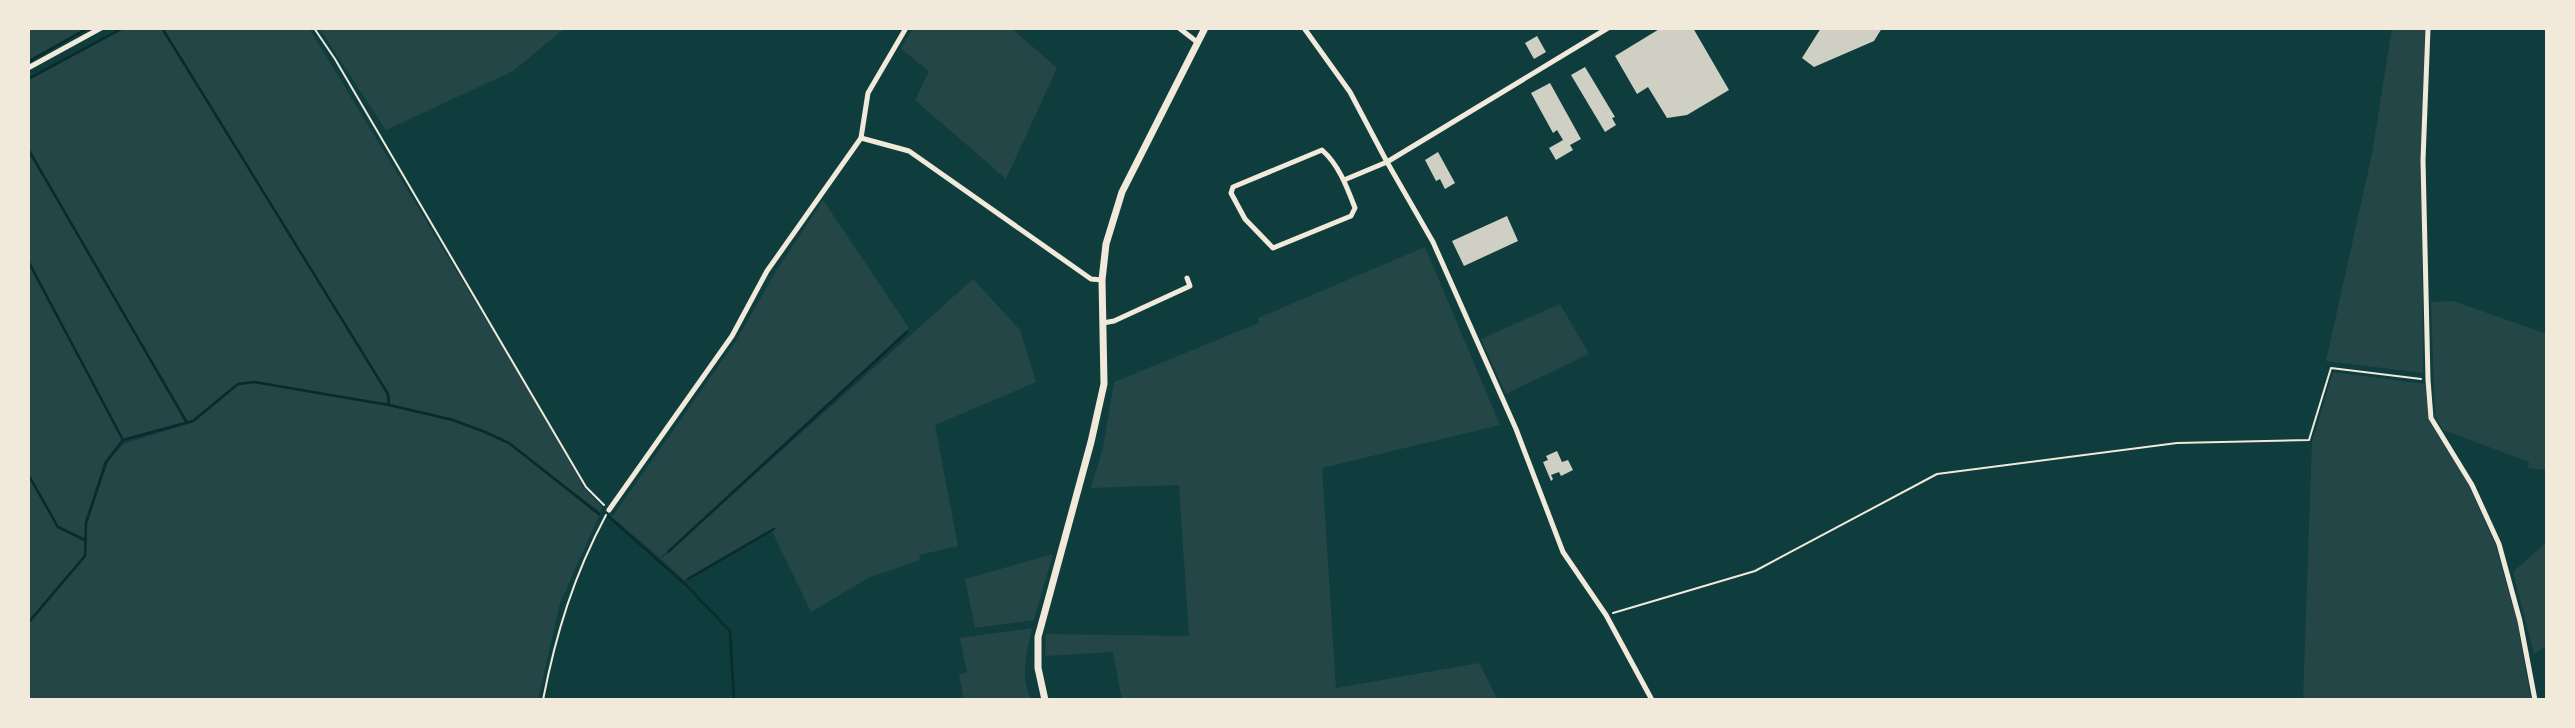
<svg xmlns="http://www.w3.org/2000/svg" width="2575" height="728" font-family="Poppins,sans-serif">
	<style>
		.green { fill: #244646 }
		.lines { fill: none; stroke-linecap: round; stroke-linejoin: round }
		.stream { stroke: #0a2a2b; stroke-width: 2.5 }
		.building { fill: #cfcfc3 }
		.path { stroke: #f1e9da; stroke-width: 2 }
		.minor { stroke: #f1e9da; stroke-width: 5 }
		.tertiary { stroke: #f1e9da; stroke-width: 7 }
	</style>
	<rect width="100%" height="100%" fill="#0f3d3e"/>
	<!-- green -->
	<g class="green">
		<path d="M28 28H86L28 60Z"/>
		<path d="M125 28H161L387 394 388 404 255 381 237 384 193 420 187 421 28 147V81Z"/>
		<path d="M163 28H309L541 410 584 488 602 507 600 512 509 443 454 419 390 404 389 394Z"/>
		<path d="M319 28H565L513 71 386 130Z"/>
		<path d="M913 28H1011L1057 68 1006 179 915 100 929 71 901 49Z"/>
		<path d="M2392 28H2425L2422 159 2423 373 2326 361 2372 154Z"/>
		<path d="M28 150 185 422 123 439 28 258Z"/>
		<path d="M823 200 909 328 660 558 612 517 736 341 776 271Z"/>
		<path d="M1425 247 1500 425 1322 468 1336 688 1479 663 1498 700H1122L1113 652 1045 656 1046 634 1189 636 1179 485 1091 488 1103 448 1114 382 1259 323 1258 318Z"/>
		<path d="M28 263 122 440 105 461 85 522V540L58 527 28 472Z"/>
		<path d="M973 279 1020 330 1036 382 935 425 958 546 919 555 920 560 868 578 811 612 772 531 774 528 684 580 661 559Z"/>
		<path d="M2453 301 2547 334V470L2528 468 2529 462 2443 430 2435 416 2431 302Z"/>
		<path d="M1560 304 1589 354 1506 394 1481 339Z"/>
		<path d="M2333 372 2425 384 2429 418 2469 485 2495 544 2517 621 2531 700H2303L2312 443Z"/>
		<path d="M254 383 389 406 453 421 485 433 509 444 599 516 560 603 538 700H28V625L86 556 87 523 108 462 123 444 194 422 238 385Z"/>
		<path d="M28 476 57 528 85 541 84 555 28 622Z"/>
		<path d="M2547 542V645L2534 654 2513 572Z"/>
		<path d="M1053 554 1034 620 975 628 965 579Z"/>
		<path d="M1032 628C1027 651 1019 678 1032 700H964L959 675 967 672 960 638Z"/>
	</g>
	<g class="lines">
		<!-- stream -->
		<g class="stream">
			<path d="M162 28 388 394 389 405"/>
			<path d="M28 62 88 28"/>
			<path d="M28 79 123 28"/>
			<path d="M28 149 186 421"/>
			<path d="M28 261 123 440"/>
			<path d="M28 474 58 527 85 540"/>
			<path d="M608 516 686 585 730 631 734 700"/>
			<path d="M668 552 907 332"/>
			<path d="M688 579 774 529"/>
			<path d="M28 623 85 556 86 523 106 462 123 440 193 421 238 384 254 382 389 405 453 420 485 432 509 443 599 514"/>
		</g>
	</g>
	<!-- building -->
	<g class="building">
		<path d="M1661 28H1693L1729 90 1687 115 1667 118 1648 87 1637 94 1615 56Z"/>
		<path d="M1821 28 1831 29 1882 28 1874 41 1814 67 1802 58Z"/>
		<path d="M1537 36 1546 52 1534 59 1525 43Z"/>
		<path d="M1585 67 1615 117 1612 118 1616 125 1605 132 1571 75Z"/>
		<path d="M1550 83 1581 139 1570 145 1573 150 1556 160 1549 148 1563 140 1557 130 1553 133 1531 93Z"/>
		<path d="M1438 152 1455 183 1445 189 1440 179 1436 181 1425 160Z"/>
		<path d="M1507 216 1518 241 1464 266 1452 241Z"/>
		<path d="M1557 451 1562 462 1568 460 1573 470 1561 476 1559 472 1551 475 1553 479 1551 481 1543 462 1548 460 1546 456Z"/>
	</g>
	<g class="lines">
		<!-- path -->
		<g class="path">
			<path d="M314 28 335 59 586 487 604 505"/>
			<path d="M1613 613 1755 571 1937 474 2177 443 2309 440 2331 368 2421 379"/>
			<path d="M543 700C556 633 574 575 606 515"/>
		</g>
		<!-- minor -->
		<g class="minor">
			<path d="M1179 28 1197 42"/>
			<path d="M1304 28 1350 92 1387 162 1433 242 1516 429 1563 552 1606 615 1652 700"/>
			<path d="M2428 28 2423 160 2428 380 2431 418 2472 485 2499 544 2520 621 2535 700"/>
			<path d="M28 68 101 28"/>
			<path d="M861 138 909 151 1091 279 1102 280"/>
			<path d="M1322 150C1339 165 1347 187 1355 208L1351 216 1273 248 1245 219 1231 193 1233 187Z"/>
			<path d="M1344 180 1387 162 1608 28"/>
			<path d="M1103 323 1114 321 1190 286 1187 278"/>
			<path d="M609 510 732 336 767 271 861 138 868 93 906 28"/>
		</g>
		<!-- tertiary -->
		<path class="tertiary" d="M1045 700 1038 668V637L1091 442 1104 384 1102 280 1106 244 1122 192 1205 28"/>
	</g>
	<!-- border -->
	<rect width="2575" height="728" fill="none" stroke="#f1e9da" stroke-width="60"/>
</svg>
